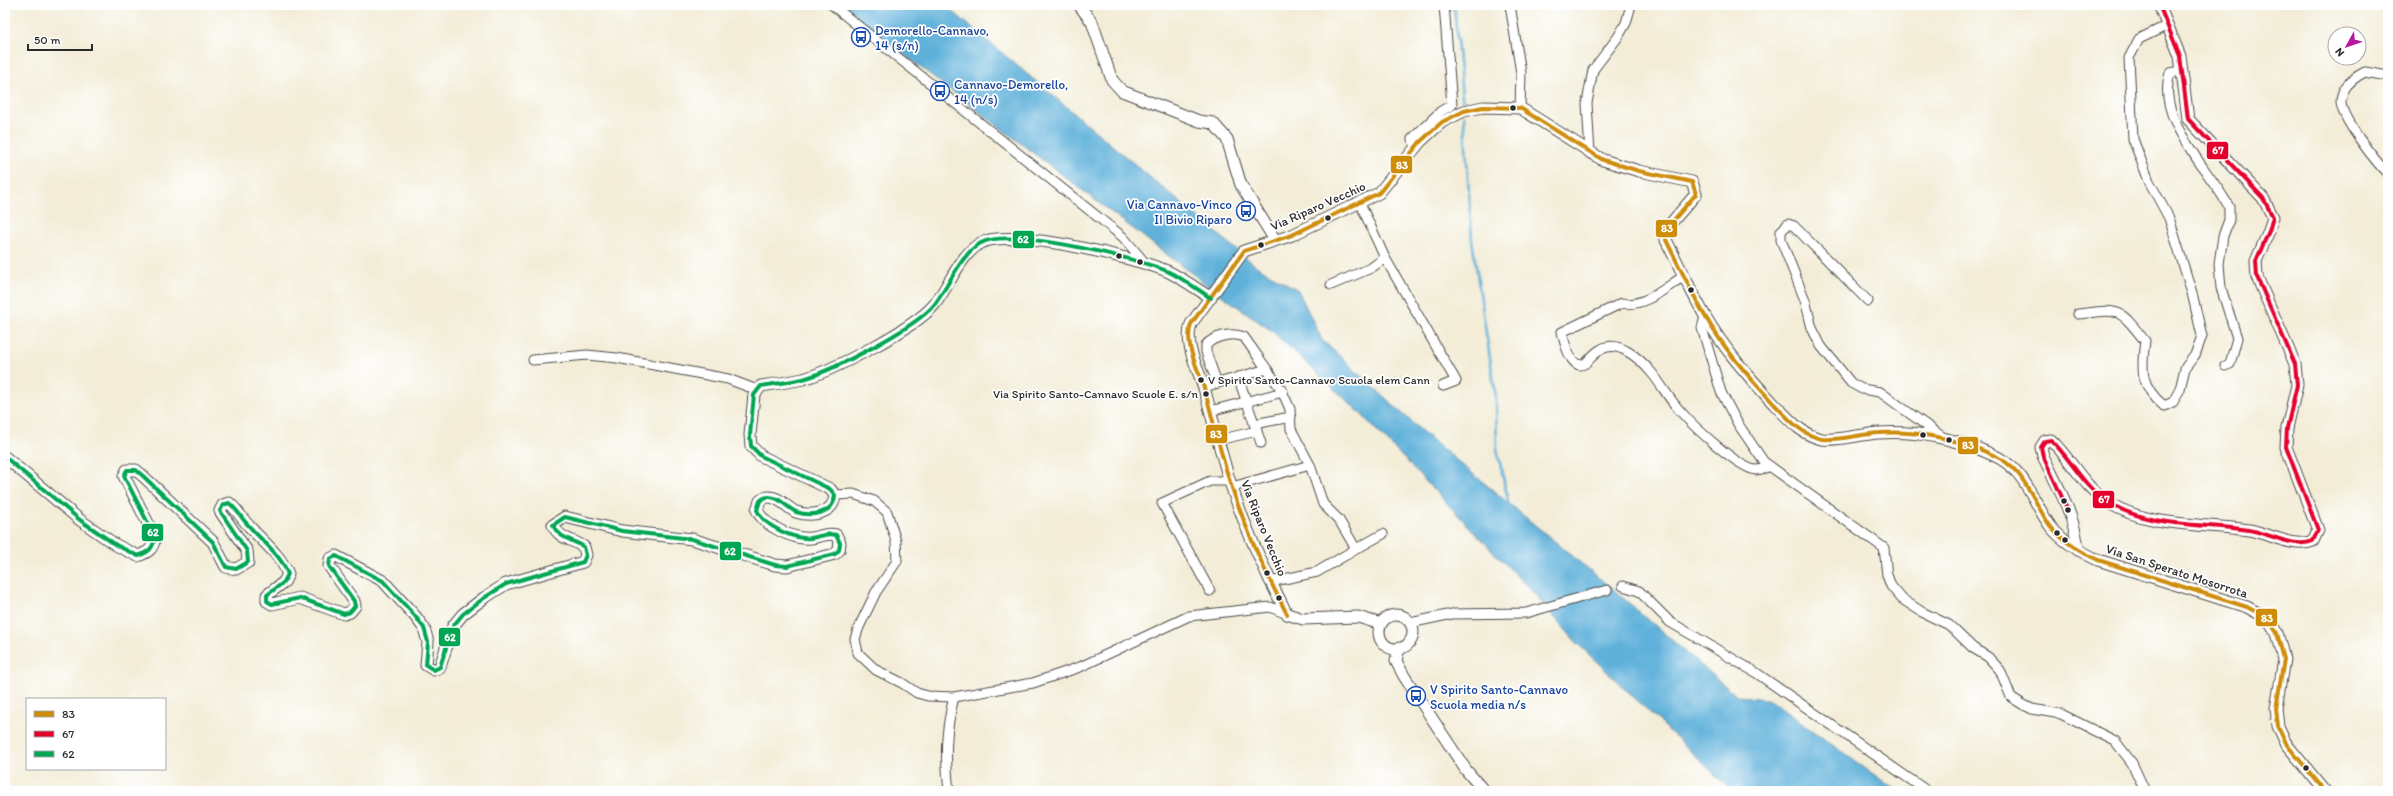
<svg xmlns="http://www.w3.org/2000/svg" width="2393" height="796" font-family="Itim,sans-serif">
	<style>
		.water { fill: #5eb1da; stroke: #446e82 }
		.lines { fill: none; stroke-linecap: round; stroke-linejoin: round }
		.stream { stroke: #5eb1da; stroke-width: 2.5 }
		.minor-casing { stroke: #494845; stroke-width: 11 }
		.tertiary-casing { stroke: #494845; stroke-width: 13 }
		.minor { stroke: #fff; stroke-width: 9 }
		.tertiary { stroke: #fff; stroke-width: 11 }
		.bus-1-casing { stroke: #fff; stroke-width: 7 }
		.bus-2-casing { stroke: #fff; stroke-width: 7 }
		.bus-3-casing { stroke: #fff; stroke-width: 7 }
		.bus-1 { stroke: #ce8d09; stroke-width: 4 }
		.bus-2 { stroke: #e4002b; stroke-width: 4 }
		.bus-3 { stroke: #00a651; stroke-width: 4 }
		.bus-dot { fill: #2b2b2b; stroke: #fff; stroke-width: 1.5 }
		.labels { text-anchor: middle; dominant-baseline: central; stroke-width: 3.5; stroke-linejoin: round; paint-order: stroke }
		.bus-label { font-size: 12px; fill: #2b2b2b; stroke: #fff; text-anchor: start }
		.transit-label { font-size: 13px; fill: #164399; stroke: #fff; text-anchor: start }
		.street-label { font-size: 13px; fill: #2b2b2b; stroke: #fff }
		.line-badge { stroke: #fff; stroke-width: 1.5 }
		.badge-label { font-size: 11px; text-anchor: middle; font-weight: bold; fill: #fff }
	</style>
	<rect width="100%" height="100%" fill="#fff"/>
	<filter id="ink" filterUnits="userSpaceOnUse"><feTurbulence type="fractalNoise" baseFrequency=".025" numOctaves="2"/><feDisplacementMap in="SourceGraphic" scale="8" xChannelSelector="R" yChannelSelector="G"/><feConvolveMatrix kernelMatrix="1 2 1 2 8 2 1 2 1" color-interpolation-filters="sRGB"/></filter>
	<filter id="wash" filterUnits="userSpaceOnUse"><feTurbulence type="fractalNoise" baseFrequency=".012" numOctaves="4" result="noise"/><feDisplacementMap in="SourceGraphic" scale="16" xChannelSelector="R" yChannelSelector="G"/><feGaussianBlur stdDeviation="0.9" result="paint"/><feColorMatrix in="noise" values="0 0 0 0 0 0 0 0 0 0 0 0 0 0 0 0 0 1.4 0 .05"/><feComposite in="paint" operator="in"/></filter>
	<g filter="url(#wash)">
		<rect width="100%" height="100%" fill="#f3edd8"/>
		<!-- water -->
		<path class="water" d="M845 5H945L1256 266 1298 290 1322 340 1426 435 1622 597 1737 696 1768 699 1897 791H1732L1576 642 1537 597 1360 413 1272 331 1203 282 869 28Z"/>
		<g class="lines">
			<!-- stream -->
			<g class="stream">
				<path d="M1454 5 1463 108"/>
				<path d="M1464 115 1472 240 1496 398 1497 449 1509 505"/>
			</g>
		</g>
	</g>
	<g filter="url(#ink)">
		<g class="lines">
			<defs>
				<g id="minor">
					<path d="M832 5 1123 237 1145 263"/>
					<path d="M1510 5 1521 73 1520 108"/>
					<path d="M2182 71 2170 73C2155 119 2209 169 2229 207V220L2223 236 2219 264 2221 288 2237 338 2230 364 2225 366"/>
					<path d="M2388 76 2365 72C2353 78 2341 87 2341 102 2341 118 2376 162 2388 174"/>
					<path d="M1416 147 1412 139 1441 111 1452 105 1444 5"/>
					<path d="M1590 154 1587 103 1593 70 1618 37 1626 23 1631 5"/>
					<path d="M1360 203 1385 258 1456 381 1443 386"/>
					<path d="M1684 276C1666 287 1644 308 1622 303L1562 332C1564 340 1570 370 1584 364 1589 361 1594 353 1600 350 1617 338 1640 359 1651 372 1662 385 1670 401 1682 413 1694 427 1740 469 1756 470 1760 470 1765 468 1768 467"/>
					<path d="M1331 285 1371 268 1385 258"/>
					<path d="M1868 301 1794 226 1788 224 1781 231V240L1805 300 1812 328 1821 346 1851 383 1862 389 1880 392 1944 438"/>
					<path d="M2078 314C2120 309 2118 307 2145 341 2141 370 2140 386 2164 406L2173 402 2180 389 2185 368 2195 355 2202 336 2192 293 2169 218 2149 181 2133 139 2129 58 2139 39 2168 25"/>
					<path d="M1705 317 1702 328 1721 392 1738 424 1764 462 1884 548 1887 575 1891 586 1902 599 1922 612 1949 625 1973 648 1988 657 2000 670 2011 697 2022 704 2032 709 2061 714 2115 741 2132 763 2145 791"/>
					<path d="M533 360 587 355 617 358 728 379 757 390"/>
					<path d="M1238 377 1261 443"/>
					<path d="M1217 383 1206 352V345C1214 336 1233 332 1244 337L1281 389 1290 409 1291 429 1310 465 1323 504 1339 520 1356 549 1383 534"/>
					<path d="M1204 387 1267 369"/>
					<path d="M1210 411 1283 392"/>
					<path d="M1254 424 1291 417"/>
					<path d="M1218 440 1257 431"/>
					<path d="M1232 487 1310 465"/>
					<path d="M835 495 853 494 874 501 887 512 896 541 897 561 876 592 859 627 855 639 858 653 876 670 902 683 917 693 928 696 954 697 1033 683 1080 667 1189 616 1270 607 1287 614"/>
					<path d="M1270 582 1317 572 1356 549"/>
					<path d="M1623 586 1639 591 1670 622 1755 672 1927 791"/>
					<path d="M1210 591 1162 503 1210 481H1230"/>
					<path d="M1410 623 1452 614 1526 613 1607 590"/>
					<path d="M949 791C945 756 945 732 954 697"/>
				</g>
				<g id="tertiary">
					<path d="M1079 5 1092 22 1112 80 1122 91 1199 121 1213 123 1227 139 1241 185 1275 240"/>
					<path d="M5 457 80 520 116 545 138 556C149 552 153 549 155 537L124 476 127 470H136L143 476 213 542 226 567 236 569 248 562 247 551 220 511 223 505 229 503C237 509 241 518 249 526 263 542 280 554 288 574L284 582 267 595V601L272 604 300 598 344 614 350 612 355 606 354 601 329 566 330 559 336 556 383 581 415 616 424 628 428 642 426 665 434 670 440 667 453 626 463 614 484 598 506 584 583 562 586 555 584 547C572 539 559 539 553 525L565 517 622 531 692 539 775 565 787 566 835 554 839 550 840 543 836 535C827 532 820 537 811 538 794 540 764 526 757 510L760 501C762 499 766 497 768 497 779 496 787 508 796 512 812 517 834 514 835 495L830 489 761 456 751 446 750 435 754 395 761 386C775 384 789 382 803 379 832 371 915 328 934 305 948 288 961 253 981 243 1009 227 1136 258 1167 271 1182 278 1197 289 1211 298"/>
					<path d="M2078 550C2075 516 2058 487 2043 456L2041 447 2045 441 2051 440C2071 459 2085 489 2109 503 2150 528 2203 523 2249 530 2269 533 2294 549 2313 541L2318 530 2286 447 2287 428 2297 385 2295 364 2257 277 2256 261 2269 231 2273 217 2263 198 2188 119 2180 56 2159 5"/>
					<circle cx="1396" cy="632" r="17"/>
					<path d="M1381 624 1358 617 1303 619 1287 614C1266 574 1244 525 1230 482 1220 451 1213 419 1204 388 1198 368 1184 345 1191 324L1244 251 1292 235 1379 193 1420 142 1442 122 1464 111 1483 107 1520 108 1603 160 1639 171 1692 182 1696 194 1666 229V240C1679 266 1691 291 1705 316 1723 348 1749 377 1774 404 1788 418 1801 435 1822 439 1837 441 1862 434 1879 433 1916 430 1957 439 1991 454 2027 469 2031 500 2051 527 2063 542 2081 552 2098 560L2247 607 2267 618 2277 633 2284 659 2276 709 2278 726 2287 745 2325 791"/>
					<path d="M1399 648 1396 661 1404 676 1466 770 1484 791"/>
				</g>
			</defs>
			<!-- minor casing -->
			<use href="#minor" class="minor-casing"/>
			<!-- tertiary casing -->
			<use href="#tertiary" class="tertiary-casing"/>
			<!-- minor -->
			<use href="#minor" class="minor"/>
			<!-- tertiary -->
			<use href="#tertiary" class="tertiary"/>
			<defs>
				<path id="bus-1" d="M1287 614C1266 574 1244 525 1230 482 1220 451 1213 419 1204 388 1198 368 1184 345 1191 324L1244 251 1292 235 1379 193 1420 142 1442 122 1464 111 1483 107 1520 108 1603 160 1639 171 1692 182 1696 194 1666 229V240C1679 266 1691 291 1705 316 1723 348 1749 377 1774 404 1788 418 1801 435 1822 439 1837 441 1862 434 1879 433 1916 430 1957 439 1991 454 2027 469 2031 500 2051 527 2063 542 2081 552 2098 560L2247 607 2267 618 2277 633 2284 659 2276 709 2278 726 2287 745 2325 791"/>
				<path id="bus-2" d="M2068 510 2043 456 2041 447 2045 441 2051 440C2071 459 2085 489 2109 503 2150 528 2203 523 2249 530 2269 533 2294 549 2313 541L2318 530 2286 447 2287 428 2297 385 2295 364 2257 277 2256 261 2269 231 2273 217 2263 198 2188 119 2180 56 2159 5"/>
				<path id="bus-3" d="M5 457 80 520 116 545 138 556C149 552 153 549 155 537L124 476 127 470H136L143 476 213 542 226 567 236 569 248 562 247 551 220 511 223 505 229 503C237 509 241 518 249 526 263 542 280 554 288 574L284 582 267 595V601L272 604 300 598 344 614 350 612 355 606 354 601 329 566 330 559 336 556 383 581 415 616 424 628 428 642 426 665 434 670 440 667 453 626 463 614 484 598 506 584 583 562 586 555 584 547C572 539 559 539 553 525L565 517 622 531 692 539 775 565 787 566 835 554 839 550 840 543 836 535C827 532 820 537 811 538 794 540 764 526 757 510L760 501C762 499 766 497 768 497 779 496 787 508 796 512 812 517 834 514 835 495L830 489 761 456 751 446 750 435 754 395 761 386C775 384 789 382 803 379 832 371 915 328 934 305 948 288 961 253 981 243 1009 227 1136 258 1167 271 1182 278 1197 289 1211 298"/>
			</defs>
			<!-- bus-1 casing -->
			<use href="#bus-1" class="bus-1-casing"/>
			<!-- bus-2 casing -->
			<use href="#bus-2" class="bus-2-casing"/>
			<!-- bus-3 casing -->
			<use href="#bus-3" class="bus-3-casing"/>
			<!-- bus-1 -->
			<use href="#bus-1" class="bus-1"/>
			<!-- bus-2 -->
			<use href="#bus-2" class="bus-2"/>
			<!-- bus-3 -->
			<use href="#bus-3" class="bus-3"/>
		</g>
	</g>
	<!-- icons -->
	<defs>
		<symbol id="bus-ring" viewBox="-11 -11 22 22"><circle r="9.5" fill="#fff" stroke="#1a4fb4" stroke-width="1.5"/><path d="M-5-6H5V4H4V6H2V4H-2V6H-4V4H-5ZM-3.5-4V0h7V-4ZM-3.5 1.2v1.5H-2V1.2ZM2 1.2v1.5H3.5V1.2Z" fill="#1a4fb4"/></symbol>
	</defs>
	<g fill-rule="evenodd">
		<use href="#bus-ring" x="850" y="26" width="22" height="22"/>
		<use href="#bus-ring" x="929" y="80" width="22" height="22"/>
		<use href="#bus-ring" x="1235" y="200" width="22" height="22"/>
		<use href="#bus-ring" x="1405" y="685" width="22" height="22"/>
	</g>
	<!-- markers -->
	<g class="bus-dot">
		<circle cx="1513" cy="108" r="3.5"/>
		<circle cx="1328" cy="218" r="3.5"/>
		<circle cx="1261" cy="245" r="3.5"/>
		<circle cx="1119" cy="256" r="3.5"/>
		<circle cx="1140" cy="262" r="3.5"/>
		<circle cx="1691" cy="290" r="3.5"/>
		<circle cx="1201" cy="380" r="3.5"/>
		<circle cx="1206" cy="394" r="3.5"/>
		<circle cx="1923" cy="435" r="3.5"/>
		<circle cx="1949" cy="440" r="3.5"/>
		<circle cx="2064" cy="501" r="3.5"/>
		<circle cx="2068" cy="510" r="3.5"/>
		<circle cx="2057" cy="533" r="3.5"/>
		<circle cx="2065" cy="540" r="3.5"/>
		<circle cx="1267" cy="573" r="3.5"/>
		<circle cx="1279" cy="598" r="3.5"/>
		<circle cx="2306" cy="768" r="3.5"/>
	</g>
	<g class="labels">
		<!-- bus labels -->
		<g class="bus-label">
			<text x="1208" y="380">V Spirito Santo-Cannavo Scuola elem Cann</text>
			<text x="1198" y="394" text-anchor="end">Via Spirito Santo-Cannavo Scuole E. s/n</text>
		</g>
		<!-- transit labels -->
		<g class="transit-label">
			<text x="875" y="30">Demorello-Cannavo,<tspan x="875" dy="15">14 (s/n)</tspan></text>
			<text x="954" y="84">Cannavo-Demorello,<tspan x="954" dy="15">14 (n/s)</tspan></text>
			<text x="1232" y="204" text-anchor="end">Via Cannavo-Vinco<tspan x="1232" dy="15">II Bivio Riparo</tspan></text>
			<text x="1430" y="689">V Spirito Santo-Cannavo<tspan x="1430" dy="15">Scuola media n/s</tspan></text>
		</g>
		<!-- street labels -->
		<g class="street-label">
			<text transform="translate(1318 206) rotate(-24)">Via Riparo Vecchio</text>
			<text transform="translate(1264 528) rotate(68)">Via Riparo Vecchio</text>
			<text transform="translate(2177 571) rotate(18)">Via San Sperato Mosorrota</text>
		</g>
	</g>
	<g class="line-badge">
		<rect x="2206" y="141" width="23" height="19" rx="4" fill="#e4002b"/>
		<rect x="1390" y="155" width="23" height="19" rx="4" fill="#ce8d09"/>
		<rect x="1655" y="219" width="23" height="19" rx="4" fill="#ce8d09"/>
		<rect x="1012" y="230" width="23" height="19" rx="4" fill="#00a651"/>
		<rect x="1205" y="424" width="23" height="20" rx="4" fill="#ce8d09"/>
		<rect x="1957" y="436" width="22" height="19" rx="4" fill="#ce8d09"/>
		<rect x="2092" y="490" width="23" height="19" rx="4" fill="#e4002b"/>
		<rect x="141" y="523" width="23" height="19" rx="4" fill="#00a651"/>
		<rect x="719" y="541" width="23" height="20" rx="4" fill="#00a651"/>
		<rect x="2255" y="608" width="23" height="19" rx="4" fill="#ce8d09"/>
		<rect x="438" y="627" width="23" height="20" rx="4" fill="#00a651"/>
	</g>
	<g class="badge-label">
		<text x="2218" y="154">67</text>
		<text x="1402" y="169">83</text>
		<text x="1667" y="232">83</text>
		<text x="1023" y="243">62</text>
		<text x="1216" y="438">83</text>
		<text x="1968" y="449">83</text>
		<text x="2104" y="503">67</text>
		<text x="153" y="536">62</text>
		<text x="730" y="555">62</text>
		<text x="2267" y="622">83</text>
		<text x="450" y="641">62</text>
	</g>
	<!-- margin -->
	<rect width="2393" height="796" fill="none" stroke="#fff" stroke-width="20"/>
	<!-- legend -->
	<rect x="26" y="698" width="140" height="72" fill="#ffffff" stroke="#aaaaaa"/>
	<rect x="34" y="711" width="20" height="6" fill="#ce8d09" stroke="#aaaaaa"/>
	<text x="62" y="718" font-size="12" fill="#2b2b2b">83</text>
	<rect x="34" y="731" width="20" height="6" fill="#e4002b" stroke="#aaaaaa"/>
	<text x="62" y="738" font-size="12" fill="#2b2b2b">67</text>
	<rect x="34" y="751" width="20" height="6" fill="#00a651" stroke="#aaaaaa"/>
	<text x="62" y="758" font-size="12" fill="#2b2b2b">62</text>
	<!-- north arrow -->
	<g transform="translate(2347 46) rotate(230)"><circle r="19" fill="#ffffff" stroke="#aaaaaa"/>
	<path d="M0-3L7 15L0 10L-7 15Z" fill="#b5179e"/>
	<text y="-6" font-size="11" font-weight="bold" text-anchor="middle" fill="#2b2b2b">N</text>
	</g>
	<!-- scale -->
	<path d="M28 44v6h64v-6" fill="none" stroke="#2b2b2b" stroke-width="2"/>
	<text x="34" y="44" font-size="12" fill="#2b2b2b" stroke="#ffffff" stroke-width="3" paint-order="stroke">50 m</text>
</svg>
